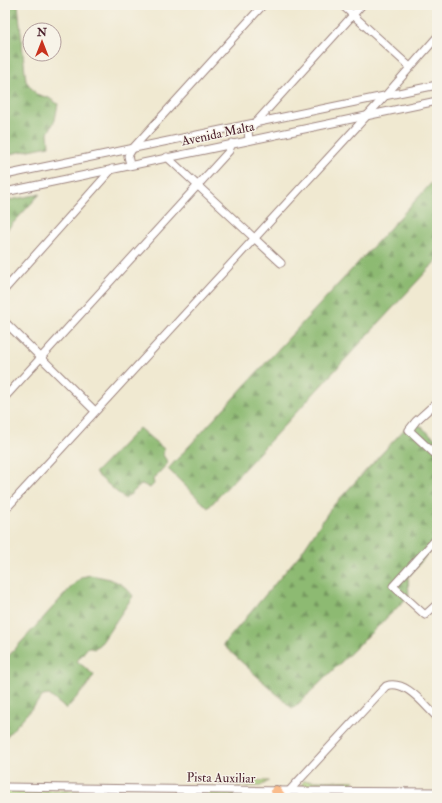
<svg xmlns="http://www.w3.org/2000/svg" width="442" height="803" font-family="'IM FELL Double Pica',serif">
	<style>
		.grass { fill: url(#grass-dots); stroke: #7e7c58 }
		.forest { fill: url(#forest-firs); stroke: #6c6c4e }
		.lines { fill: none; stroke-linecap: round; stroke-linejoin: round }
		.minor-casing { stroke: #9d847e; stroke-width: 9 }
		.highway-casing { stroke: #9d847e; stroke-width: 12 }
		.minor { stroke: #fff; stroke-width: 7 }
		.highway { stroke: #fabc8b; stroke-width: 10 }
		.labels { text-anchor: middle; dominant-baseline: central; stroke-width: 3; stroke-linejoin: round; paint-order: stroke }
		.street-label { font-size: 13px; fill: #4a1f2b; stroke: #f7f3e8 }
	</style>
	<defs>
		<pattern id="grass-dots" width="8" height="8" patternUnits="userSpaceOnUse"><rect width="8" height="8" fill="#b2da84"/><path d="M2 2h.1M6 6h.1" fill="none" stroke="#9bbb72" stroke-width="1.8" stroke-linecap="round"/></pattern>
		<pattern id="forest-firs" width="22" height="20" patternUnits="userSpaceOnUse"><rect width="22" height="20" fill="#8dba72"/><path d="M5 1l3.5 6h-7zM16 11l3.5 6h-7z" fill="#75975e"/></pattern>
	</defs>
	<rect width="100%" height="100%" fill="#f7f3e8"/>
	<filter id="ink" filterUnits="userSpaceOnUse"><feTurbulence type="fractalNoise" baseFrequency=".025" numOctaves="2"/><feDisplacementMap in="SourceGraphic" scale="8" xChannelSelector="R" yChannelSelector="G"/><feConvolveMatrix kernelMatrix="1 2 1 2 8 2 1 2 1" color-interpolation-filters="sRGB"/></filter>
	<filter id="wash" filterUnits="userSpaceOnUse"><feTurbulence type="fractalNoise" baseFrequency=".012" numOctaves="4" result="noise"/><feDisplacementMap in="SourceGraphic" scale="16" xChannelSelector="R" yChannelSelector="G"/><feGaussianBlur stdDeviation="0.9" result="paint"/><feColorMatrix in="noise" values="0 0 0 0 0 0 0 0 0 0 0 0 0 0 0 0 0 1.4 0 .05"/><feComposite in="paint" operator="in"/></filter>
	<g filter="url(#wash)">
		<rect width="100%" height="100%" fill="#f0e9d1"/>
		<!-- grass -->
		<g class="grass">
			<path d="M233 780 269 781 260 786H238Z"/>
			<path d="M304 781H355L349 787 301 786Z"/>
			<path d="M5 790 271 794 278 798H5Z"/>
			<path d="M294 793 437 797V798H287L290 794Z"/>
		</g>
		<!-- forest -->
		<g class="forest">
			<path d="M5 5H18L26 81 36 94 49 98 58 104 55 120 48 133 49 146 5 155Z"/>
			<path d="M437 177V260L208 508 168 469Z"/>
			<path d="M40 194 5 232V201Z"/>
			<path d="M413 420 437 440V543L408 577 409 596 293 709 223 645 301 553 331 508Z"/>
			<path d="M139 428 164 449 163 455 168 463 153 479 154 484 150 488 142 484 125 499 95 473Z"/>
			<path d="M90 575C107 578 122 580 133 596L102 642 94 649 88 647 77 661 94 675 87 686 66 709 49 695 43 696 5 738V660L74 584 82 577Z"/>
		</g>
	</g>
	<g filter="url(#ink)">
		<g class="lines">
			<defs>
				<g id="minor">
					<path d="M342 5 410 67"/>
					<path d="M249 140 248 131 362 5"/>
					<path d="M167 157 281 263"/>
					<path d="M130 165 128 156 133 148 263 5"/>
					<path d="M5 175 437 85"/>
					<path d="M5 192 437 101"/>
					<path d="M5 289 112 169"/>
					<path d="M5 322 95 411"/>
					<path d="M5 397 229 151 232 143"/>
					<path d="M437 402 416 421 409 430 437 456"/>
					<path d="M5 510 386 95 437 37"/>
					<path d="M437 538 393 586 425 615 437 604"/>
					<path d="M5 787 289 791 437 792"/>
					<path d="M289 791 386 686C406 679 424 705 437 717"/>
				</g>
				<path id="highway" d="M276 791 282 798"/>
			</defs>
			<!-- minor casing -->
			<use href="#minor" class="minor-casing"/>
			<!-- highway casing -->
			<use href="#highway" class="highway-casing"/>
			<!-- minor -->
			<use href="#minor" class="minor"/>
			<!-- highway -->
			<use href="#highway" class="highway"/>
		</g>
	</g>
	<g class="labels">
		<!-- street labels -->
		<g class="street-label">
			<text transform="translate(218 134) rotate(-12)">Avenida Malta</text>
			<text transform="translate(221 778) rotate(1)">Pista Auxiliar</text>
		</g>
	</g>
	<!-- margin -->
	<rect width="442" height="803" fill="none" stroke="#f7f3e8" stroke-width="20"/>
	<!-- north arrow -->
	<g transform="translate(42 42)"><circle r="19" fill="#f7f3e8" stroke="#b29e9c"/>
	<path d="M0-3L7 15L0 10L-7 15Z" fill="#c8321e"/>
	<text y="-6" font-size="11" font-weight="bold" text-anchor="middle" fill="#4a1f2b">N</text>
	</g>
</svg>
